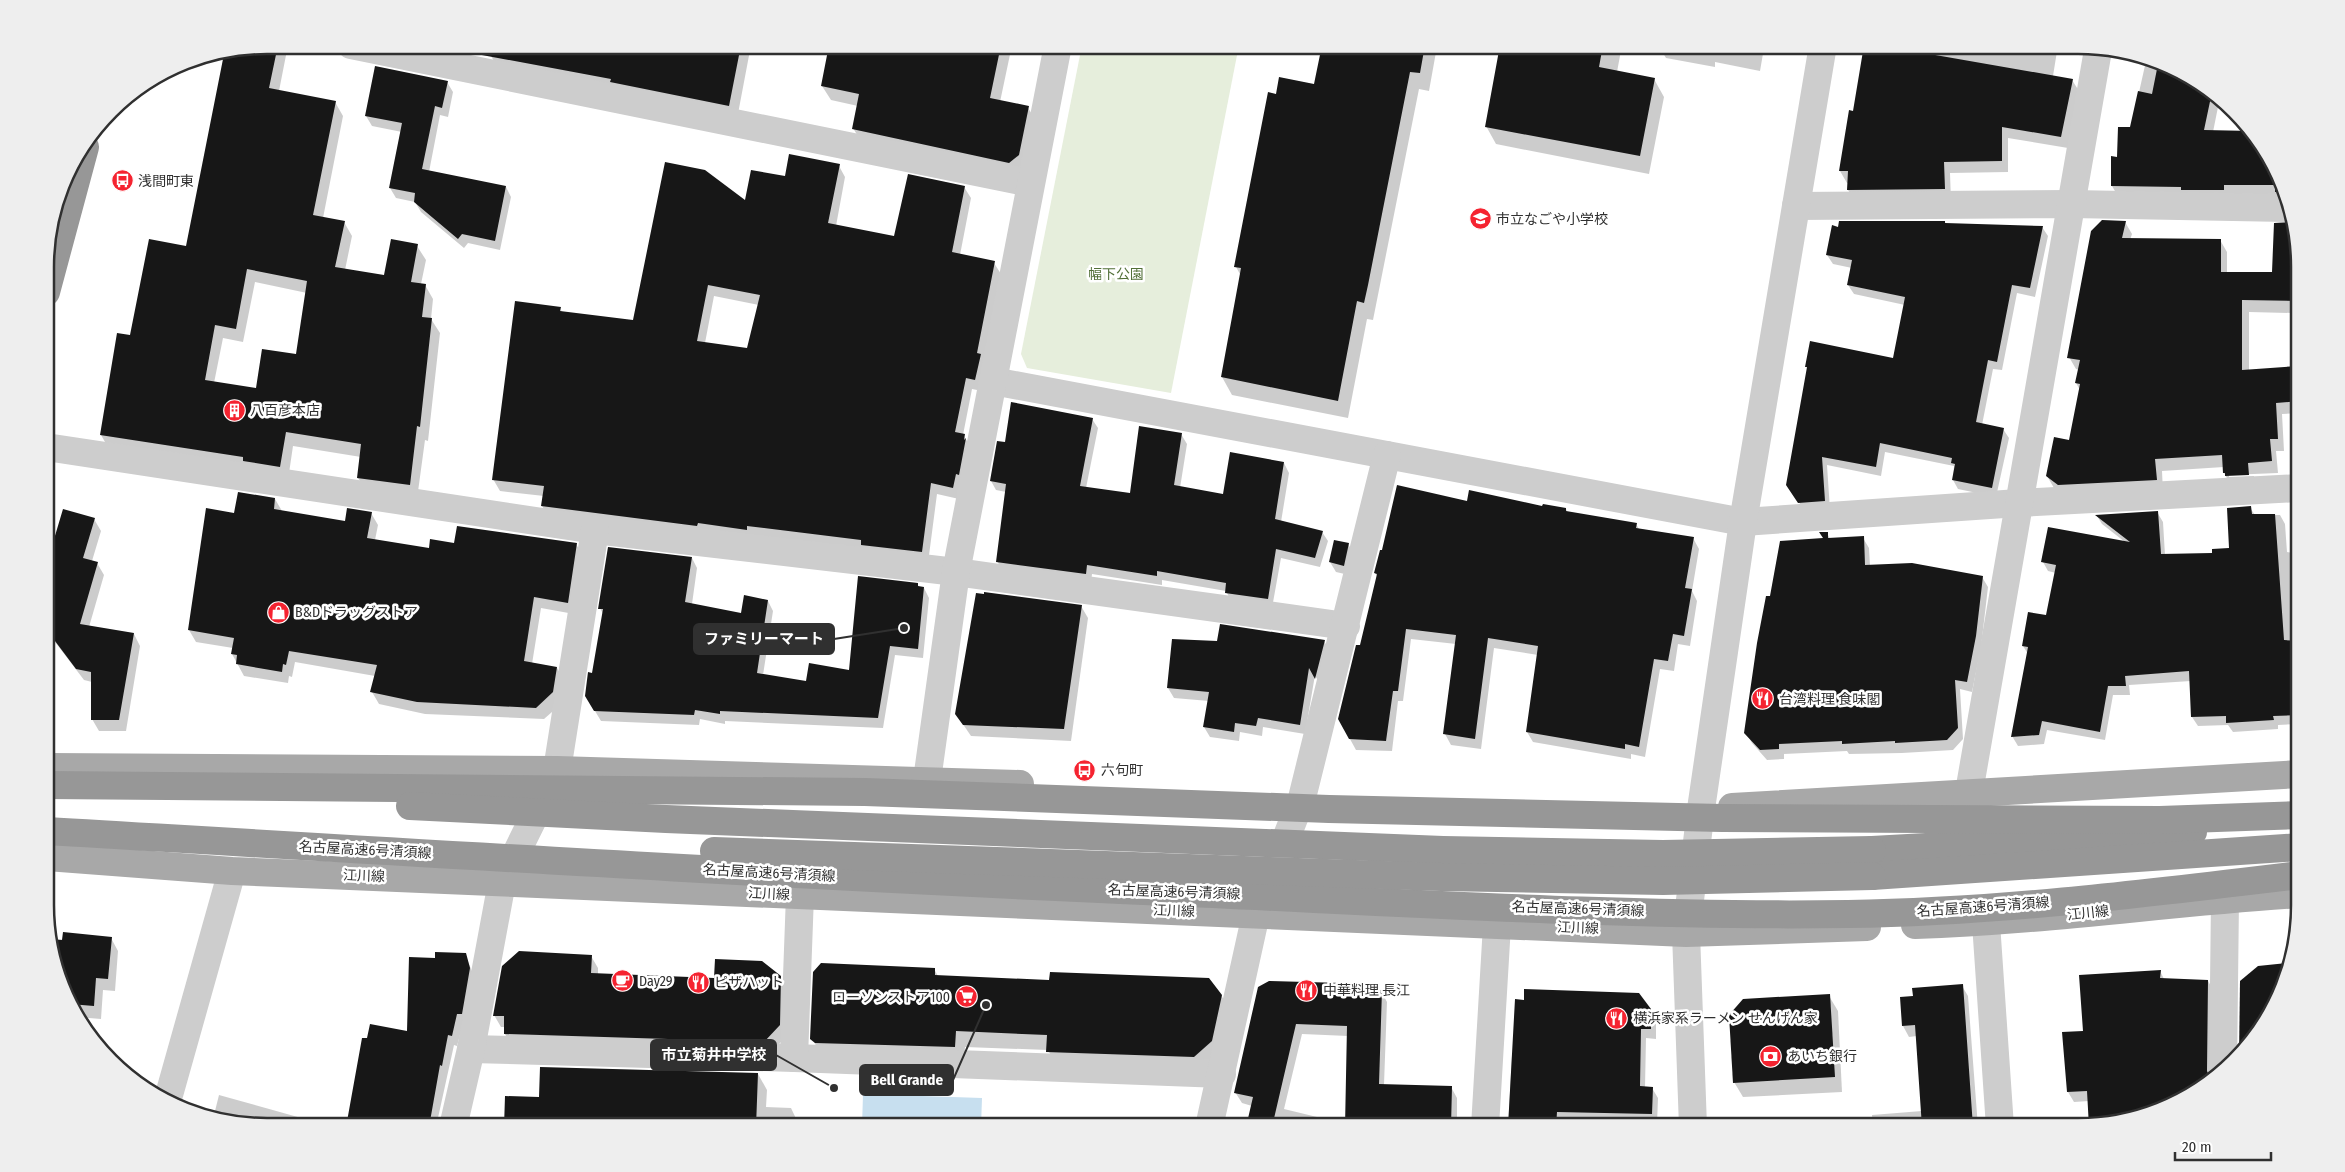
<svg xmlns="http://www.w3.org/2000/svg" width="2345" height="1172" font-family="'Fira Sans Condensed','Noto Sans JP',sans-serif">
	<style>
		.green { fill: #e6eedc }
		.water { fill: #c7dfef }
		.shadow { fill: #0003; fill-rule: evenodd }
		.building { fill: #171717; fill-rule: evenodd }
		.lines { fill: none; stroke-linecap: round; stroke-linejoin: round }
		.minor { stroke: #cdcdcd; stroke-width: 28 }
		.major { stroke: #a8a8a8; stroke-width: 28 }
		.highway { stroke: #979797; stroke-width: 28 }
		.highway-bridge { stroke: #979797; stroke-width: 28 }
		.labels { text-anchor: middle; dominant-baseline: central; stroke-width: 5; stroke-linejoin: round; paint-order: stroke }
		.poi-label { font-size: 14px; fill: #303030; stroke: #fff; text-anchor: start }
		.park-label { font-size: 14px; fill: #527038; stroke: #fff }
		.street-label { font-size: 14px; fill: #303030; stroke: #fff }
		.rim { fill: none; stroke: #303030; stroke-width: 2.5 }
		.leader { fill: none; stroke: #303030; stroke-width: 2 }
		.callout-dot { fill: #303030; stroke: #fff; stroke-width: 2 }
		.callout { fill: #303030; stroke: #303030; stroke-width: 2 }
		.callout-label { font-size: 15px; text-anchor: middle; font-weight: bold; fill: #fff }
	</style>
	<rect width="100%" height="100%" fill="#fff"/>
	<!-- green -->
	<path class="green" d="M1082 45H1239L1171 393 1027 368 1021 354Z"/>
	<!-- water -->
	<path class="water" d="M863 1094 982 1098 981 1127H862Z"/>
	<!-- shadow -->
	<g class="shadow">
		<path d="M267 45H288L279 91 335 102 343 116 323 218 344 222 352 236 345 270 385 276 417 246 426 260 421 284 425 285 433 299 431 319 440 333 428 441 425 440 417 499 367 492 358 478 361 457 293 446 288 480 109 449 101 435 131 336 187 248 225 53ZM255 282 307 293 297 356 257 389 214 383 223 338 243 342Z"/>
		<path d="M370 45H435L433 58Z"/>
		<path d="M459 45H751L737 119 499 70 491 56 492 52Z"/>
		<path d="M831 45H1012L1000 102 1028 108 1037 122 1027 170 862 143 853 128 858 106 831 100 822 86Z"/>
		<path d="M1323 45H1432L1436 52 1429 91 1419 89 1373 320 1367 319 1348 418 1232 395 1222 377 1241 276 1236 267 1277 95 1315 85Z"/>
		<path d="M1501 45H1622L1617 72 1654 79 1664 97 1649 174 1496 144 1486 126Z"/>
		<path d="M1661 45H1763L1764 48 1760 71 1715 62V67L1666 58 1660 48Z"/>
		<path d="M1866 45H2058L2053 76 2072 80 2079 91 2068 148 2008 138V172L1950 173 1951 201H1855L1848 190 1849 183H1847L1840 171 1850 112 1854 113Z"/>
		<path d="M2146 61 2176 68 2220 97 2213 132H2253L2262 143 2285 204 2119 198 2112 186V158H2118L2131 128Z"/>
		<path d="M447 82 453 92 448 117 440 115 429 172 506 187 511 197 500 250 468 243 464 248 421 212 415 202 396 198 390 188 402 132 372 126 366 116Z"/>
		<path d="M839 166 845 177 836 226 895 238 964 187 971 198 960 255 994 263 1001 274 982 391 972 389 963 435 971 447 959 499 937 494 928 563 549 517 542 506 544 496 500 491 493 479 560 308 562 312 634 321 745 202 786 178ZM714 296 759 305 748 349 705 343Z"/>
		<path d="M1945 222 1946 224 2042 227 2048 236 2035 297 2017 293 2002 370 1993 369 1982 425 2003 429 2009 438 1996 497 1958 489 1953 480 1954 466 1885 452 1881 476 1827 465 1830 510 1805 511 1793 494 1808 370 1806 366 1894 359 1905 305 1854 294 1848 285 1852 268 1833 264 1827 255 1839 228Z"/>
		<path d="M2125 222 2132 234 2130 240H2220L2227 252V273H2273L2287 225 2292 223 2298 238 2299 413 2282 414 2284 451H2276L2278 473 2229 475V477L2254 476 2255 487 2231 485 2224 473V467L2162 471 2163 492 2054 488 2047 476 2070 442 2080 390 2076 383 2079 370 2076 369 2069 357ZM2249 312 2292 313 2295 368 2249 371Z"/>
		<path d="M1092 419 1098 428 1086 488 1131 494 1181 434 1187 444 1180 488 1224 495 1284 463 1289 473 1281 522 1322 532 1328 541 1320 567 1281 558 1272 608 1232 603 1226 591 1162 580V585L1092 574 1091 583 1003 571 997 561 1006 492 996 490 991 481 1006 444Z"/>
		<path d="M275 499 282 511 346 522 371 513 378 525 375 540 430 549 455 544H576L583 556 574 614 541 608 532 664 557 668 564 680 560 705 544 719 425 714 379 704 372 692 375 676 295 662 292 677 289 676 288 683 244 676 232 654 233 648 196 642 189 630 235 514Z"/>
		<path d="M1468 503 1566 509 1568 513 1636 524 1639 529 1693 538 1699 549 1692 591 1697 601 1690 646 1678 644 1674 671 1660 669 1645 757 1631 754V759L1533 742 1527 732 1538 655 1494 648 1481 749 1451 745 1445 734 1456 644 1411 639 1403 701H1398L1392 751 1356 750 1339 719 1361 647 1377 576 1375 573Z"/>
		<path d="M2250 508 2255 515H2280L2285 524 2287 552 2299 554V724L2278 725V729L2233 732 2228 725 2198 726 2192 717 2191 681 2129 685 2130 695H2113L2105 740 2047 730 2044 744 2018 746 2012 736 2028 654 2023 646 2047 617 2056 573 2048 571 2043 562 2125 542 2102 524 2097 516 2157 512 2163 522 2165 555 2214 554 2230 549Z"/>
		<path d="M94 519 101 531 92 561 97 563 104 575 89 627 134 634 140 646 126 731H99L92 719V682L84 680 46 630V570Z"/>
		<path d="M1827 533 1830 539 1863 538 1869 548 1870 566 1982 577 1988 587 1981 647 1972 692 1960 689 1963 739 1953 750 1902 753 1849 754 1847 751 1784 754V759L1767 760 1752 743 1746 733 1771 598 1824 540Z"/>
		<path d="M1348 544 1354 554 1349 575 1336 572 1330 562Z"/>
		<path d="M692 558 697 568 692 604 742 614 768 601 773 611 763 675 807 682 850 671 918 585 919 588H924L929 598 923 658 895 655 883 728 725 721V724L700 719 699 725 601 721 592 706 593 674 603 614 600 608Z"/>
		<path d="M1081 606 1088 618 1071 741 971 736 956 714Z"/>
		<path d="M1324 641 1330 651 1321 687 1315 675 1305 734 1263 727 1262 736 1240 732 1239 741 1210 737 1204 727 1209 701 1174 698 1168 688 1218 642Z"/>
		<path d="M111 938 118 951 115 991 103 990 101 1019 77 1017 62 990 48 940Z"/>
		<path d="M465 954 475 979 457 1046 454 1045 436 1127H347L408 1033 436 959Z"/>
		<path d="M591 956 598 968V975L716 980 780 977 787 989 786 1037 770 1053 512 1046 505 1034V1027H501L494 1015Z"/>
		<path d="M934 969 938 976 1221 995 1231 1012 1221 1057 1203 1073 1057 1067 1048 1050 965 1047 964 1062 821 1055 812 1038Z"/>
		<path d="M2160 971 2164 979 2208 981 2214 991 2213 1080 2201 1090 2149 1115 2091 1127 2089 1101 2074 1102 2068 1092 2084 1032Z"/>
		<path d="M1342 984 1346 990 1381 991 1387 1002 1384 1085 1451 1087 1457 1098V1127H1247L1252 1106 1242 1103 1235 1092 1260 988ZM1302 1034 1348 1036 1346 1124 1284 1109Z"/>
		<path d="M1962 986 1968 996 1978 1127H1873L1872 1115 1922 1111 1917 1036 1909 1037 1903 1026 1914 997Z"/>
		<path d="M1829 996 1838 1011 1842 1092 1743 1097 1734 1082Z"/>
		<path d="M1650 1009 1656 1020V1039L1646 1038 1645 1088H1652L1658 1098 1657 1124 1642 1123V1127H1508L1512 1056Z"/>
		<path d="M758 1074 767 1090 766 1107 791 1108 800 1127H505L540 1098Z"/>
		<path d="M219 1095 312 1121 316 1127H267L214 1115Z"/>
	</g>
	<!-- building -->
	<g class="building">
		<path d="M267 45H278L269 88 336 101 313 215 345 221 335 267 384 275 391 239 418 244 411 282 426 284 422 317 432 318 420 427 417 426 410 485 357 478 361 444 286 432 280 467 243 461V457L100 435 117 333 130 335 149 239 186 246 224 54ZM247 269 307 281 296 354 262 349 256 388 205 380 215 325 236 329Z"/>
		<path d="M472 45H741L729 106 610 82 611 79 471 53Z"/>
		<path d="M829 45H1001L990 98 1029 106 1019 155 1009 163 852 129 859 94 821 86Z"/>
		<path d="M1322 45H1425L1420 73 1410 72 1368 285 1364 303 1357 301 1338 401 1221 377 1241 268 1234 267 1268 92 1276 94 1279 77 1314 84Z"/>
		<path d="M1500 45H1603L1599 67 1655 78 1640 156 1485 127Z"/>
		<path d="M1864 45H1878L2073 79 2061 137 2002 127V161L1944 162 1945 189 1847 190 1848 171H1839L1849 110 1853 111Z"/>
		<path d="M2158 64 2176 68 2212 92 2204 130 2252 131 2262 143 2281 192H2275V185H2224V190H2181V187L2111 186V156L2117 157 2118 127H2130L2138 91 2152 94Z"/>
		<path d="M375 66 448 81 442 108 435 106 422 169 506 186 495 241 462 234 458 239 414 202 415 193 389 188 402 123 365 116Z"/>
		<path d="M789 154 840 164 828 223 894 236 908 174 965 186 952 252 995 261 977 353 981 354 975 380 966 378 955 432 965 434 964 440 966 438 959 475 956 474 953 488 931 483 922 552 861 545V540L747 526V530L698 523 697 526 541 506 544 486 492 480 515 301 561 307 560 311 633 320 665 162 705 170 745 200 751 170 785 176ZM708 285 760 295 747 348 697 341Z"/>
		<path d="M2102 220 2126 221 2122 238 2221 239V272H2272L2274 223 2292 222 2298 238V301L2242 300V370L2298 366 2299 401 2276 403 2278 439H2270L2272 461 2248 463 2249 475 2225 476V473H2223L2222 455 2155 459 2157 480 2058 485 2046 476 2054 437 2069 440 2080 384 2075 383 2080 360 2067 358 2091 231Z"/>
		<path d="M1839 221H1945V223L2043 226 2030 288 2012 285 1997 362 1988 360 1976 422 2004 428 1992 488 1952 480 1955 464 1951 463 1952 458 1880 443 1876 467 1822 457 1825 501 1798 503 1786 485 1807 367H1805L1810 341 1893 358 1905 297 1847 285 1852 260 1826 255 1832 225 1838 227Z"/>
		<path d="M1011 402 1093 418 1080 486 1130 493 1139 426 1182 433 1174 485 1223 494 1230 452 1284 462 1275 519 1323 531 1315 558 1276 549 1268 599 1225 593 1226 583 1157 571V576L1087 565 1086 574 996 562 1006 484 990 481 997 441 1005 442Z"/>
		<path d="M1397 485 1467 501 1469 490 1542 506 1543 504 1566 508V511L1637 523 1636 528 1694 537 1685 588 1692 589 1684 636 1673 634 1668 661 1654 659 1639 747 1625 744V749L1526 732 1538 646 1488 638 1475 739 1443 734 1456 635 1406 629 1398 691H1393L1386 741 1349 739 1338 719 1356 645H1360L1377 574 1374 573 1380 550H1382Z"/>
		<path d="M238 492 275 498 274 509 345 521 347 508 372 512 367 538 429 548 430 539 454 543 457 526 577 543 568 603 534 597 524 661 557 667 553 692 536 708 417 702 370 692 377 665 289 651 286 665 283 664 282 672 236 664 237 655 231 654 234 638 188 630 206 508 234 513Z"/>
		<path d="M2251 506 2252 514H2275L2284 640 2299 641V715L2273 716 2274 720 2226 723V716L2191 717 2189 671 2125 676 2126 686H2108L2100 732 2042 721 2039 735 2011 737 2028 647 2022 646 2028 612 2046 615 2056 565 2041 562 2048 527 2130 542 2095 515 2158 511 2161 554 2212 553V549L2229 548 2227 508Z"/>
		<path d="M63 509 95 518 83 558 98 562 80 624 134 633 119 720H91V672L76 669 46 629V566Z"/>
		<path d="M1819 532H1828V538L1864 536 1865 565 1912 563 1983 576 1976 636 1967 682 1955 680 1958 728 1947 740 1895 743V741L1842 744V741L1779 744V749L1760 750 1744 733 1757 643 1766 596H1770L1780 541 1823 538Z"/>
		<path d="M1334 540 1349 543 1344 566 1329 562Z"/>
		<path d="M608 547 692 557 685 602 741 613 744 595 768 600 757 673 806 681 809 663 849 670 858 576 918 583V586L924 587 918 649 890 646 878 718 720 711V714L695 710 694 715 594 711 585 696 588 672 592 673 603 609H598Z"/>
		<path d="M984 592 1082 605 1064 729 963 725 955 714 976 593 984 594Z"/>
		<path d="M1220 624 1325 640 1315 679 1309 668 1300 725 1258 718 1256 726 1235 723 1234 732 1203 727 1209 692 1167 688 1172 639 1217 641Z"/>
		<path d="M63 932 112 937 108 979 96 978 94 1006 70 1004 62 990 48 939 62 940Z"/>
		<path d="M519 951 592 955 591 973 714 978 715 959 762 961 781 976 780 1025 764 1042 504 1034V1016H493L502 966Z"/>
		<path d="M435 952 466 953 470 968 462 1014H457L452 1036 448 1035 442 1066 440 1065 429 1127H346L362 1038H367L370 1024 407 1031 409 957 435 958Z"/>
		<path d="M821 963 935 968V975L1049 980 1050 972 1209 978 1222 995 1212 1041 1194 1057 1046 1052 1047 1035 956 1031 955 1047 815 1043 810 1039 813 972Z"/>
		<path d="M2287 963 2277 1003 2245 1052 2239 1057 2240 981 2258 966Z"/>
		<path d="M2161 970 2160 978 2208 980 2207 1071 2211 1081 2201 1090 2149 1115 2089 1127 2087 1091 2067 1092 2062 1032 2083 1031 2079 975Z"/>
		<path d="M1269 981 1343 983V988L1382 990 1379 1084 1452 1086 1451 1127H1345L1347 1026 1296 1024 1272 1127H1246L1253 1097 1234 1093 1258 987Z"/>
		<path d="M1963 984 1973 1127H1922L1915 1025 1902 1026 1900 997 1913 996 1912 988Z"/>
		<path d="M1524 989 1639 993 1651 1009V1029H1641L1640 1086 1653 1087 1652 1114 1557 1112 1556 1127H1508L1515 999 1524 1000Z"/>
		<path d="M1830 994 1835 1077 1733 1083 1729 1015 1743 999Z"/>
		<path d="M540 1067 758 1073 756 1127H504L505 1096 539 1097Z"/>
	</g>
	<g class="lines">
		<!-- minor -->
		<g class="minor">
			<path d="M351 45 1030 183"/>
			<path d="M1796 206 2071 204 2287 208"/>
			<path d="M993 381 1743 522 2019 503 2299 488"/>
			<path d="M46 447 595 530 956 572 1346 626"/>
			<path d="M927 780 956 572 1058 45"/>
			<path d="M1969 792 2098 50"/>
			<path d="M1986 923 2000 1127"/>
			<path d="M471 1049 794 1058 1222 1074"/>
			<path d="M794 1058 800 895"/>
			<path d="M2223 1071 2225 899"/>
			<path d="M167 1102 232 871"/>
			<path d="M453 1127 471 1049 502 882 557 770 595 530"/>
			<path d="M1209 1127 1256 914 1302 798 1387 455"/>
			<path d="M1485 1127 1497 925"/>
			<path d="M1693 1127 1686 933 1701 809 1743 522 1823 45"/>
		</g>
		<!-- major -->
		<g class="major">
			<path d="M47 767 557 770 1020 784"/>
			<path d="M1732 807 2300 774"/>
			<path d="M47 857 232 871 1686 933 1867 927"/>
			<path d="M1915 925C2044 921 2172 902 2300 894"/>
		</g>
		<!-- highway -->
		<g class="highway">
			<path d="M46 292 85 147"/>
			<path d="M1872 850 2193 832"/>
			<path d="M1872 876 2300 847"/>
		</g>
		<!-- highway-bridge -->
		<g class="highway-bridge">
			<path d="M47 785 865 792 1329 809 1722 818 2160 820 2300 815"/>
			<path d="M410 806 666 819 1443 850 1663 854 1872 850"/>
			<path d="M47 831C420 853 794 876 1168 892 1394 902 1621 917 1848 914 1999 912 2150 893 2300 875"/>
			<path d="M714 851 1441 877 1663 881 1872 876"/>
		</g>
	</g>
	<!-- icons -->
	<defs>
		<symbol id="bus-disc" viewBox="-11 -11 22 22"><circle r="9.5" fill="#f52330" stroke="#fff"/><path d="M-5-6H5V4H4V6H2V4H-2V6H-4V4H-5ZM-3.5-4V0h7V-4ZM-3.5 1.2v1.5H-2V1.2ZM2 1.2v1.5H3.5V1.2Z" fill="#fff"/></symbol>
		<symbol id="school-disc" viewBox="-11 -11 22 22"><circle r="9.5" fill="#f52330" stroke="#fff"/><path d="M0-5L7-2L0 1L-7-2ZM-4 1L0 2.5L4 1V4Q0 6-4 4Z" fill="#fff"/></symbol>
		<symbol id="building-disc" viewBox="-11 -11 22 22"><circle r="9.5" fill="#f52330" stroke="#fff"/><path d="M-4-6H4V6H1V3H-1V6H-4ZM-2.5-4.3h1.7v1.8h-1.7ZM.8-4.3h1.7v1.8H.8ZM-2.5-1h1.7V.8h-1.7ZM.8-1h1.7V.8H.8Z" fill="#fff"/></symbol>
		<symbol id="shop-disc" viewBox="-11 -11 22 22"><circle r="9.5" fill="#f52330" stroke="#fff"/><path d="M-5-2.5h2.3a2.7 3.5 0 0 1 5.4 0H5L5.5 6h-11ZM-1.5-2.5h3a1.5 2.3 0 0 0-3 0Z" fill="#fff"/></symbol>
		<symbol id="restaurant-disc" viewBox="-11 -11 22 22"><circle r="9.5" fill="#f52330" stroke="#fff"/><path d="M-5-6h1v4h1v-4h1v4h1v-4h1v5L-1.5 .5V6h-2V.5L-5-1ZM5-6V6H3V1.5H1.5Q1.5-4 5-6Z" fill="#fff"/></symbol>
		<symbol id="cafe-disc" viewBox="-11 -11 22 22"><circle r="9.5" fill="#f52330" stroke="#fff"/><path d="M-5.5-4.5H6V0H3Q3 3.5 0 3.5H-2.5Q-5.5 3.5-5.5 0ZM3-3.2v2h1.7v-2ZM-6 4.5H4V6H-6Z" fill="#fff"/></symbol>
		<symbol id="supermarket-disc" viewBox="-11 -11 22 22"><circle r="9.5" fill="#f52330" stroke="#fff"/><path d="M-6-5.5h2.5l.6 2H6L4.5 2H-2.5L-4.4-4H-6ZM-1.5 3.2a1.3 1.3 0 1 0 .1 0ZM3 3.2a1.3 1.3 0 1 0 .1 0Z" fill="#fff"/></symbol>
		<symbol id="bank-disc" viewBox="-11 -11 22 22"><circle r="9.5" fill="#f52330" stroke="#fff"/><path d="M-6-4H6V4H-6ZM0-2.3a2.3 2.3 0 1 0 0 4.6a2.3 2.3 0 1 0 0-4.6Z" fill="#fff"/></symbol>
	</defs>
	<g fill-rule="evenodd">
		<use href="#bus-disc" x="110" y="168" width="25" height="25"/>
		<use href="#school-disc" x="1468" y="206" width="25" height="25"/>
		<use href="#building-disc" x="222" y="398" width="25" height="25"/>
		<use href="#shop-disc" x="266" y="600" width="25" height="25"/>
		<use href="#restaurant-disc" x="1750" y="686" width="25" height="25"/>
		<use href="#bus-disc" x="1072" y="758" width="25" height="25"/>
		<use href="#cafe-disc" x="610" y="968" width="25" height="25"/>
		<use href="#restaurant-disc" x="686" y="970" width="25" height="25"/>
		<use href="#restaurant-disc" x="1294" y="978" width="25" height="25"/>
		<use href="#supermarket-disc" x="954" y="984" width="25" height="25"/>
		<use href="#restaurant-disc" x="1604" y="1006" width="25" height="25"/>
		<use href="#bank-disc" x="1758" y="1044" width="25" height="25"/>
	</g>
	<g class="labels">
		<!-- poi labels -->
		<g class="poi-label">
			<text x="138" y="181">浅間町東</text>
			<text x="1496" y="219">市立なごや小学校</text>
			<text x="250" y="410">八百彦本店</text>
			<text x="295" y="612">B&amp;Dドラッグストア</text>
			<text x="1779" y="699">台湾料理 食味閣</text>
			<text x="1101" y="770">六句町</text>
			<text x="639" y="981">Day29</text>
			<text x="714" y="982">ピザハット</text>
			<text x="1323" y="990">中華料理 長江</text>
			<text x="950" y="997" text-anchor="end">ローソンストア100</text>
			<text x="1633" y="1018">横浜家系ラーメン せんげん家</text>
			<text x="1787" y="1056">あいち銀行</text>
		</g>
		<!-- park labels -->
		<g class="park-label">
			<text x="1116" y="274">幅下公園</text>
		</g>
		<!-- street labels -->
		<g class="street-label">
			<text transform="translate(365 850) rotate(3)">名古屋高速6号清須線</text>
			<text transform="translate(769 873) rotate(3)">名古屋高速6号清須線</text>
			<text transform="translate(364 876) rotate(2)">江川線</text>
			<text transform="translate(1174 892) rotate(2)">名古屋高速6号清須線</text>
			<text transform="translate(769 894) rotate(3)">江川線</text>
			<text transform="translate(1983 907) rotate(-4)">名古屋高速6号清須線</text>
			<text transform="translate(1578 909) rotate(2)">名古屋高速6号清須線</text>
			<text transform="translate(1174 911) rotate(2)">江川線</text>
			<text transform="translate(2088 913) rotate(-6)">江川線</text>
			<text transform="translate(1578 928) rotate(2)">江川線</text>
		</g>
	</g>
	<!-- crop -->
	<path d="M0 0H2345V1172H0ZM267 54H2078A213 213 0 0 1 2291 267V905A213 213 0 0 1 2078 1118H267A213 213 0 0 1 54 905V267A213 213 0 0 1 267 54Z" fill="#eee" fill-rule="evenodd"/>
	<path class="rim" d="M267 54H2078A213 213 0 0 1 2291 267V905A213 213 0 0 1 2078 1118H267A213 213 0 0 1 54 905V267A213 213 0 0 1 267 54Z"/>
	<!-- callouts -->
	<path class="leader" d="M904 628L834 639M834 1088L776 1055M986 1005L953 1080"/>
	<g class="callout-dot">
		<circle cx="904" cy="628" r="5"/>
		<circle cx="834" cy="1088" r="5"/>
		<circle cx="986" cy="1005" r="5"/>
	</g>
	<g class="callout">
		<rect x="694" y="624" width="140" height="30" rx="5"/>
		<rect x="651" y="1040" width="125" height="30" rx="5"/>
		<rect x="860" y="1065" width="93" height="30" rx="5"/>
	</g>
	<g class="callout-label">
		<text x="764" y="644">ファミリーマート</text>
		<text x="714" y="1060">市立菊井中学校</text>
		<text x="907" y="1085">Bell Grande</text>
	</g>
	<!-- scale -->
	<path d="M2175 1152v8h96v-8" fill="none" stroke="#303030" stroke-width="2.5"/>
	<text x="2182" y="1152" font-size="15" fill="#303030" stroke="#ffffff" stroke-width="4" paint-order="stroke">20 m</text>
</svg>
